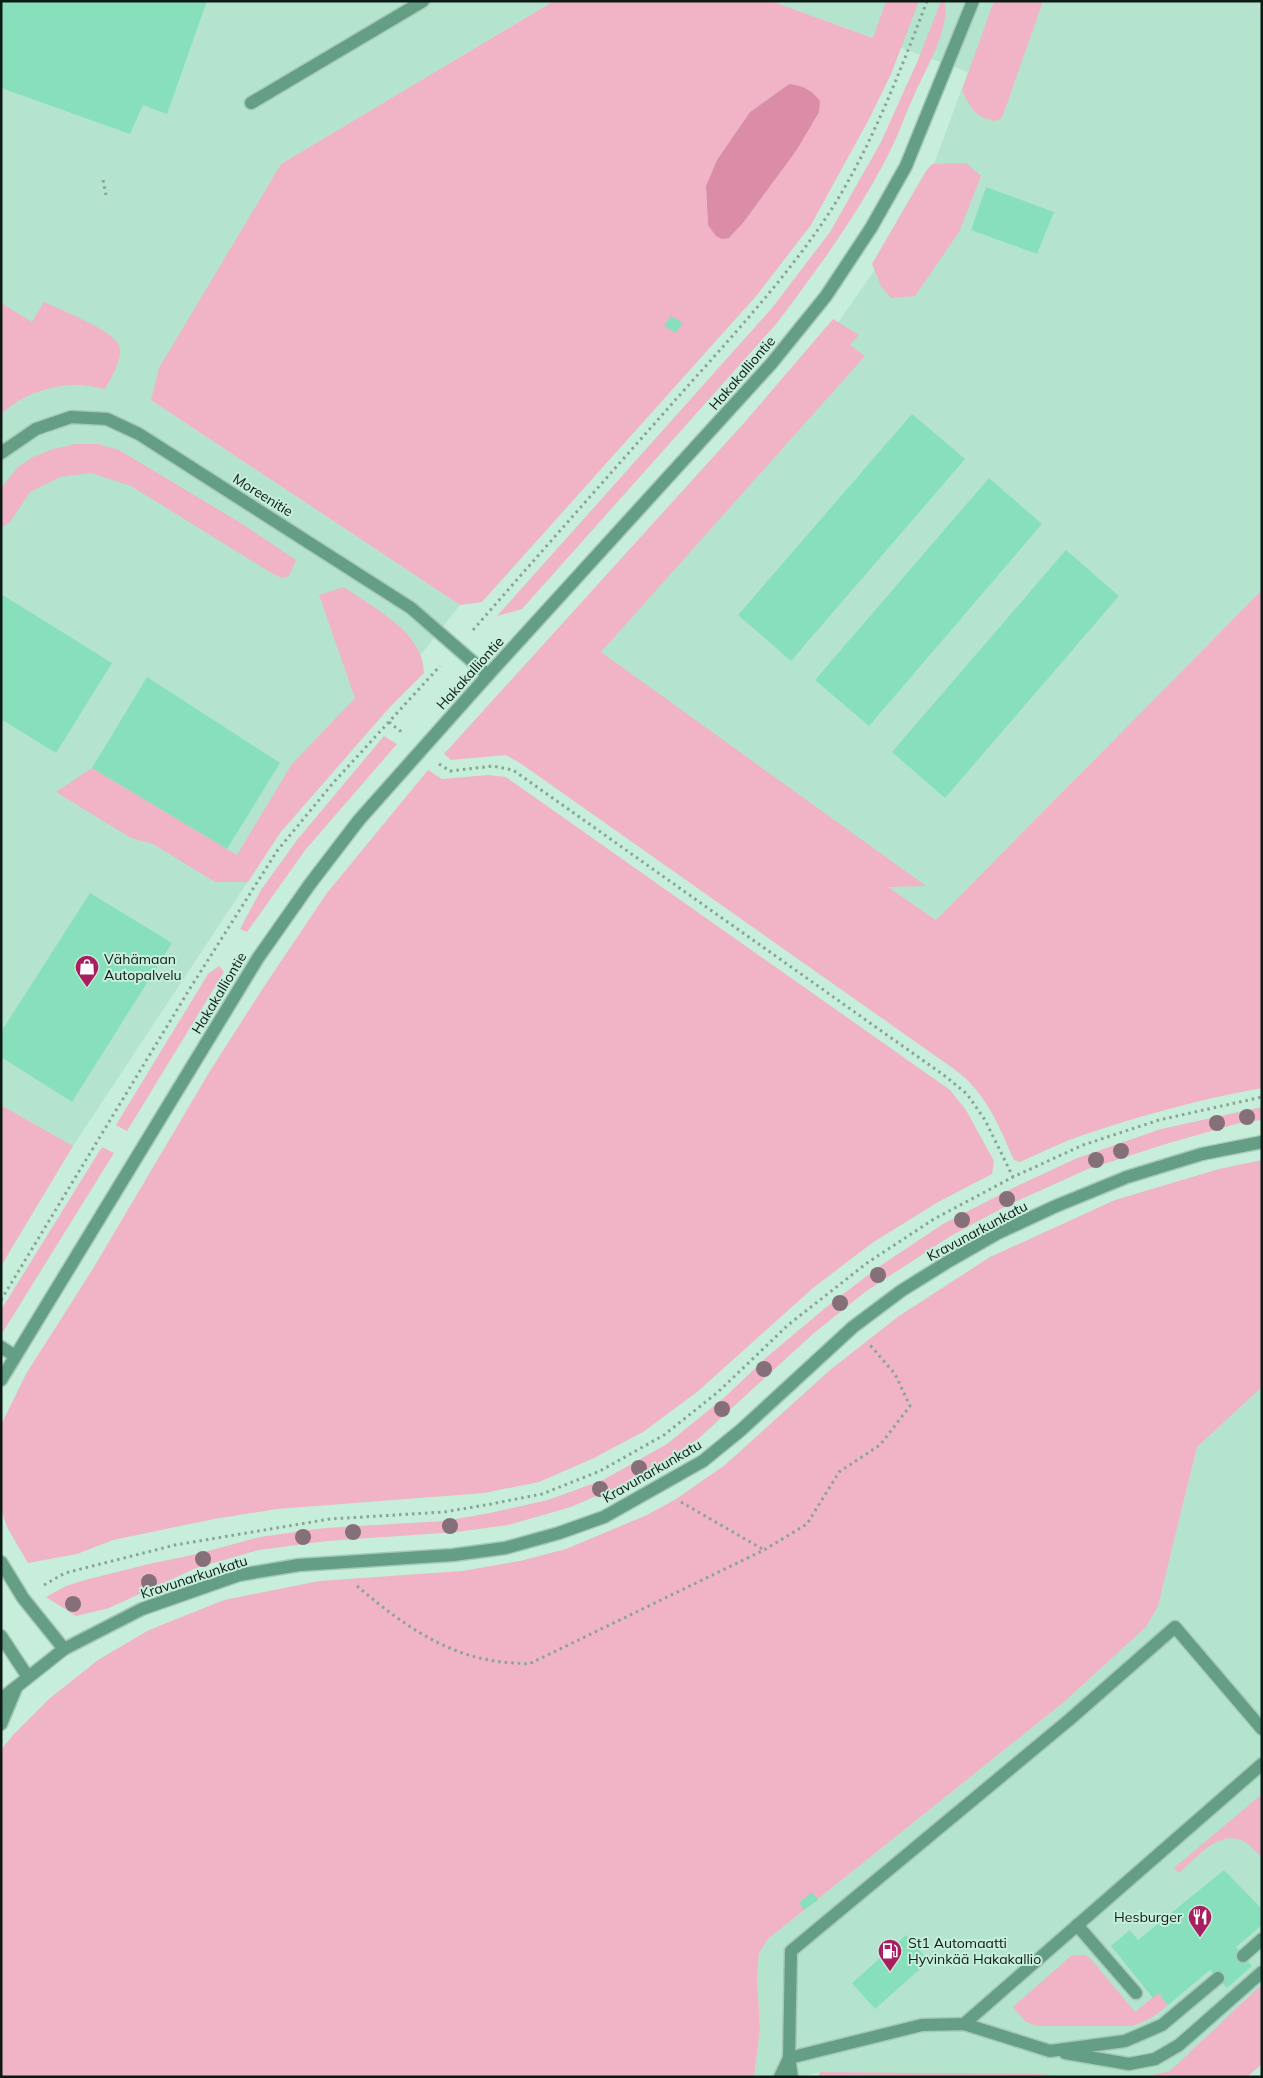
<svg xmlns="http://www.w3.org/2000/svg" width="1263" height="2078" font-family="Mulish,sans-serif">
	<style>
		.built { fill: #b4e4ce }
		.green { fill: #f1b3c6; fill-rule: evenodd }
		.water { fill: #db8ca7 }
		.building { fill: #87e0bb }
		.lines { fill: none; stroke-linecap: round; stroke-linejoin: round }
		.service-casing { stroke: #a5c8b7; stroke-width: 15 }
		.minor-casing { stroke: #a5c8b7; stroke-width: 15 }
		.tertiary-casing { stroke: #a5c8b7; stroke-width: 15 }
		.path { stroke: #86a596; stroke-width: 3; stroke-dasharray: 2.5 4; stroke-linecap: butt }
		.service { stroke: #639e85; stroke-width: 12 }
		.minor { stroke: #639e85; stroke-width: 12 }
		.tertiary { stroke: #639e85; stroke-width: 12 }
		.tree { fill: #85707a }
		.labels { text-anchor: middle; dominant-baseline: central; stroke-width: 4; stroke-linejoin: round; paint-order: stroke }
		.street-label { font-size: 14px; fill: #0c1b15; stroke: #c6eedb }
		.poi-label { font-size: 14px; fill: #0c1b15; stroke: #c6eedb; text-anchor: start }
	</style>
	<rect width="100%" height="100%" fill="#c6eedb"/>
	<!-- built -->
	<g class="built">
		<path d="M1 1H554L281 164 227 257 151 400 460 605 280 833 73 1146 1 1105Z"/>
		<path d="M771 1H1262V590L936 920 541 648 838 323 918 207 968 72Z"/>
		<path d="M1262 1387V1984L1170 2071 1143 2077 820 2072 801 2077H754L760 2029 757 1977 759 1953 768 1939 1064 1702 1146 1627 1158 1606 1197 1447Z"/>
	</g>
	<!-- green -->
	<g class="green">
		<path d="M554 1H771L873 38 886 1H919L891 74 869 119 811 225 757 295 482 602 460 605 151 400 159 368 281 164ZM789 84 796 151 743 223 729 238 708 225 706 186 717 160 750 112Z"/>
		<path d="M941 1H944C952 25 925 71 915 93 907 110 901 128 893 145 862 209 819 267 777 323L522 609 497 616 772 308 830 232 881 142 918 60Z"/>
		<path d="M994 1H1043L1002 118 995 121C975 117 970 108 962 90Z"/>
		<path d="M966 163 981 176 959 232 915 296 891 298 881 286 872 264 926 171 932 164Z"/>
		<path d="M44 302C59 309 114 331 119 345 123 360 112 376 105 389 94 387 83 384 73 385 48 386 18 396 1 415V303L32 322Z"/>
		<path d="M833 319 859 335 850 345 865 356 601 652 926 886 888 887 936 920 1262 590V1088C1200 1099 1139 1116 1080 1136 1060 1143 1040 1153 1020 1162L1014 1160C999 1126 986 1092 954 1069L520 763 506 755 451 760 444 754 744 423Z"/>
		<path d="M76 444H98L119 450 239 522 296 560 289 576 282 578 273 574 131 486 91 473 60 477 30 492 10 522 1 528V488L18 467 33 457 53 449Z"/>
		<path d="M344 587C373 608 424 632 424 673L389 708 280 833 248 882H215L153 844 131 838 56 792 92 768 237 855 292 764 355 698 319 595Z"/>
		<path d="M384 736 397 744 306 849 247 932 240 929 261 890 297 840Z"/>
		<path d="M428 770 442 779 488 775 506 777 950 1090 966 1110 994 1161 992 1174 938 1202 872 1243 813 1288 697 1392 643 1432 592 1459 539 1482 484 1493 277 1509 214 1519 113 1540 77 1554 28 1563 8 1529 1 1509 2 1423 26 1374 94 1267 210 1071 267 982 327 893Z"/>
		<path d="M219 966 224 972 127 1131 116 1125 208 974Z"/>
		<path d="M1 1105 73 1146 1 1266Z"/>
		<path d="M1262 1107V1120L1243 1122 1169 1143 1088 1169 1008 1205 949 1237 865 1292 814 1333 698 1439 633 1480 571 1507 508 1525 457 1532 327 1541 259 1550 196 1568 109 1608 76 1616 46 1597 66 1586 85 1580 149 1564 197 1554 260 1537 325 1528 444 1521 490 1513 548 1500 603 1480 667 1444 725 1397 768 1356 824 1309 877 1268 943 1224 1013 1188 1075 1159 1161 1129Z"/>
		<path d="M102 1147 114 1153 1 1335V1310Z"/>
		<path d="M1262 1160V1387L1197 1447 1158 1606 1146 1627 1064 1702 768 1939 759 1953 757 1977 760 2029 754 2077H1V1750L14 1734 49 1699 98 1660 149 1630 224 1600 319 1581 462 1571 520 1561 566 1549 647 1515 676 1499 725 1465 830 1370 899 1316 990 1257 1115 1200 1219 1169Z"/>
		<path d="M1262 1794V1858C1255 1851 1247 1840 1237 1839 1214 1834 1195 1860 1179 1873L1174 1868Z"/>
		<path d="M1076 1955H1085L1091 1959 1135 2012 1158 1993 1168 2005C1156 2015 1145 2024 1129 2026H1037L1026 2022 1013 2007 1071 1956Z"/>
		<path d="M1262 1984V2064L1247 2077H1143L1170 2071Z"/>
		<path d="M820 2072 1038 2074 1073 2077H818Z"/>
	</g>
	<!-- water -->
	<path class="water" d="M789 84C804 86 811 90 820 101L819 112 796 151 743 223 729 238 722 239 716 236 708 225 706 186 717 160 750 112Z"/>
	<!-- building -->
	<g class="building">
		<path d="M1 1H207L167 114 143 105 130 134 1 88Z"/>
		<path d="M986 187 1054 212 1037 254 971 230Z"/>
		<path d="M671 316 683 323 676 333 664 326Z"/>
		<path d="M912 414 965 459 791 661 738 615Z"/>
		<path d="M989 478 1042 524 869 726 815 680Z"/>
		<path d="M1066 550 1119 596 945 798 892 752Z"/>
		<path d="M1 594 112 663 56 753 1 719Z"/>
		<path d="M147 677 280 763 227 849 92 768Z"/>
		<path d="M90 893 172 943 72 1102 1 1057V1032Z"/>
		<path d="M1224 1870 1262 1909V1925L1236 1947 1252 1966 1227 1988 1210 1970 1168 2005 1158 1993 1153 1998 1111 1946 1130 1930 1138 1940Z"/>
		<path d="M812 1892 818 1900 804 1910 799 1903Z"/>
		<path d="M906 1935 929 1961 875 2009 852 1983Z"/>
	</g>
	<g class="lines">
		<defs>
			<g id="service">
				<path d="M251 103 423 1"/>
				<path d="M1 1347 15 1356"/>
				<path d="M1077 1925 1136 1993"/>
				<path d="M1243 1956 1262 1939"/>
				<path d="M964 2024 1262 1764"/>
				<path d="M1065 2053 1129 2064 1155 2059 1179 2045 1262 1972"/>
				<path d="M780 2077 789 2058 922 2025 964 2024 1050 2051 1125 2041 1162 2025 1218 1978"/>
				<path d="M792 2077 789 2058 791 1951 1069 1720 1175 1627 1262 1729"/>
			</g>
			<g id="minor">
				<path d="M1 453 36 429 71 417 107 419 139 434 411 608 488 675"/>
				<path d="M1 1380 258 958 310 884 359 820 488 675 771 364 826 296 871 228 906 166 973 1"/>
				<path d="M1 1562 23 1598 64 1649"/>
				<path d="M1 1636 28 1677"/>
			</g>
			<g id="tertiary">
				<path d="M1 1699 64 1649 142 1609 239 1575 299 1565 453 1555 505 1548 559 1533 604 1517 703 1461 741 1430 853 1327 901 1291 949 1261 998 1233 1056 1206 1127 1177 1202 1154 1262 1142"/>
				<path d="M1 1724 16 1688"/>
			</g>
		</defs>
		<!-- service casing -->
		<use href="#service" class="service-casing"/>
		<!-- minor casing -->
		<use href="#minor" class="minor-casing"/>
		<!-- tertiary casing -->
		<use href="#tertiary" class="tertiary-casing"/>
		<!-- path -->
		<g class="path">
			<path d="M103 180 106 195"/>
			<path d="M473 630C541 552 610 474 678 397 727 342 777 288 819 228 866 161 898 77 927 1"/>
			<path d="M389 722 404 734"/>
			<path d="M439 764 450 771 493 766 513 770 945 1076 967 1094 985 1120 1013 1177"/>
			<path d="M1 1300 189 990 277 851 333 783 440 666"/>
			<path d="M681 1502 764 1550"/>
			<path d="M44 1585 65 1573 175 1545 330 1519 444 1512 491 1504 542 1494 600 1471 664 1435 718 1392 788 1325 867 1263 934 1219 1013 1177 1083 1145 1159 1120 1262 1097"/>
			<path d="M357 1586C397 1620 441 1653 495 1661 506 1663 518 1663 529 1664L764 1550 807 1524 839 1472 880 1445 910 1406 895 1374 870 1345"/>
		</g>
		<!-- service -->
		<use href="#service" class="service"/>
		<!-- minor -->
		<use href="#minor" class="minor"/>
		<!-- tertiary -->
		<use href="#tertiary" class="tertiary"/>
	</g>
	<!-- trees -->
	<g class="tree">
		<circle cx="1247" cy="1117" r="8"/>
		<circle cx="1217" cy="1123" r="8"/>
		<circle cx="1121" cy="1151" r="8"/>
		<circle cx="1096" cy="1160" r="8"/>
		<circle cx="1007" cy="1199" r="8"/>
		<circle cx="962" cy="1220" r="8"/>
		<circle cx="878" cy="1275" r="8"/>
		<circle cx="840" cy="1303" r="8"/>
		<circle cx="764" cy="1369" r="8"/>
		<circle cx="722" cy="1409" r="8"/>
		<circle cx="639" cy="1468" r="8"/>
		<circle cx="600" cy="1489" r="8"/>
		<circle cx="450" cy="1526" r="8"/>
		<circle cx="353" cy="1532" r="8"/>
		<circle cx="303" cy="1537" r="8"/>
		<circle cx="203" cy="1559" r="8"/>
		<circle cx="149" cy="1582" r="8"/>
		<circle cx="73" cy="1604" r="8"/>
	</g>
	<!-- icons -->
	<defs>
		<symbol id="shop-pin" viewBox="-11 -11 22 30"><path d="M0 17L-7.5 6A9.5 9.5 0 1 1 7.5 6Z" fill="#a91e60" stroke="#c6eedb"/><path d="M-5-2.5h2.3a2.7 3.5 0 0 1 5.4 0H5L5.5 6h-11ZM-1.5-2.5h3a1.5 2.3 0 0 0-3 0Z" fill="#fff"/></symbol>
		<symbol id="restaurant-pin" viewBox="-11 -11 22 30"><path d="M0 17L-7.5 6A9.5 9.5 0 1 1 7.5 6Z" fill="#a91e60" stroke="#c6eedb"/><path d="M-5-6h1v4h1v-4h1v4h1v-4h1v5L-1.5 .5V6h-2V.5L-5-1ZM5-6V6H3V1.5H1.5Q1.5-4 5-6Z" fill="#fff"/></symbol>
		<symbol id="fuel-pin" viewBox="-11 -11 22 30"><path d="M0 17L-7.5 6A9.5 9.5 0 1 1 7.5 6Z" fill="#a91e60" stroke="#c6eedb"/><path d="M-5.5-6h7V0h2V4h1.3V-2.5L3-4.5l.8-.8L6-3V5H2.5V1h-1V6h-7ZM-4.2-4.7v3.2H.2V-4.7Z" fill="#fff"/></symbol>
	</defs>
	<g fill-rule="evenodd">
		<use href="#shop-pin" x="73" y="953" width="28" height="38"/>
		<use href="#restaurant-pin" x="1186" y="1903" width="28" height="38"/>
		<use href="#fuel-pin" x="876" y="1937" width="28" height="38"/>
	</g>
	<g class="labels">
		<!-- street labels -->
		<g class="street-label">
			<text transform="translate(742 373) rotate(-49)">Hakakalliontie</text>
			<text transform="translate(263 495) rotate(32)">Moreenitie</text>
			<text transform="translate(470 673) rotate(-48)">Hakakalliontie</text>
			<text transform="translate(219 993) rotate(-59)">Hakakalliontie</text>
			<text transform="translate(977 1231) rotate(-28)">Kravunarkunkatu</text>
			<text transform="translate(652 1471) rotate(-30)">Kravunarkunkatu</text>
			<text transform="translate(194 1577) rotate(-18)">Kravunarkunkatu</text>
		</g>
		<!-- poi labels -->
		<g class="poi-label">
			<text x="104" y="959">Vähämaan<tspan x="104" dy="16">Autopalvelu</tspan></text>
			<text x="1182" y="1917" text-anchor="end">Hesburger</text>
			<text x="908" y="1943">St1 Automaatti<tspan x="908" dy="16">Hyvinkää Hakakallio</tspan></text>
		</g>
	</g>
	<!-- border -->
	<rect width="1263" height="2078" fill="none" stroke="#0c1b15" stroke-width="5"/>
</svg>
